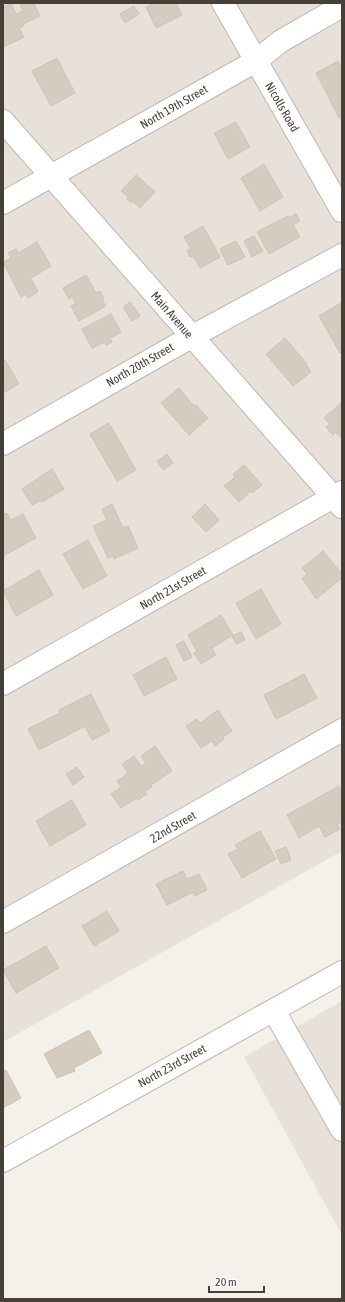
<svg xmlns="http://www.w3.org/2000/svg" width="345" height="1302" font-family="'Asap Condensed',sans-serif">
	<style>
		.residential { fill: #e7e1d9 }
		.building { fill: #d5cbc0; stroke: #cfc2b4 }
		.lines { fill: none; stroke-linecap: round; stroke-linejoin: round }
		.minor-casing { stroke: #bfb7ad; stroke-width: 24 }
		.minor { stroke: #fff; stroke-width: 22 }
		.labels { text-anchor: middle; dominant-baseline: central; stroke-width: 4; stroke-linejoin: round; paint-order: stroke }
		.street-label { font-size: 12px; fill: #474039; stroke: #fff }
	</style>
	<rect width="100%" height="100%" fill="#f4f0ea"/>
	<!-- residential -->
	<g class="residential">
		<path d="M3 3H342V851L3 1042Z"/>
		<path d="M342 1001V1235L244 1057Z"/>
	</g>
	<!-- building -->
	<g class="building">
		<path d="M11 3 16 14 23 11 20 5 34 3 40 16 23 24V26L19 28 24 37 3 47V7Z"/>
		<path d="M155 3H176L182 15 156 28 146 7Z"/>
		<path d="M134 6 139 14 125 23 120 14Z"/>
		<path d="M57 58 75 93 51 106 32 71Z"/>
		<path d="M338 61 342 69V116L339 118 316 73Z"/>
		<path d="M236 122 250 147 228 159 214 133Z"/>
		<path d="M264 164 283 197 260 211 241 178Z"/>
		<path d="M136 175 155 192 140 208 132 201 131 203 127 199 128 197 121 191Z"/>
		<path d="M296 214 300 221 293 225 300 237 269 254 257 232 288 216 289 218Z"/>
		<path d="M203 226 220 257 200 268 193 256 190 257 187 251 191 249 184 237Z"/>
		<path d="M254 236 263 251 252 257 244 241Z"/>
		<path d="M236 241 245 257 228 265 220 249Z"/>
		<path d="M37 242 51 266 31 278 38 292 28 298 25 294 21 297 3 262 11 258 8 253 16 249 18 253Z"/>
		<path d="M86 275 96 293 100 291 104 299 102 300 106 306 79 321 71 306 76 303 72 297 69 299 63 288Z"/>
		<path d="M130 302 140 316 132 321 123 307Z"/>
		<path d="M341 303 342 351 340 353 319 316Z"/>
		<path d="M111 314 121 332 110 338 112 342 106 345 105 342 92 348 82 329Z"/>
		<path d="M285 338 307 364 306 365 311 372 293 386 266 354Z"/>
		<path d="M5 360 19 384 3 393V362Z"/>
		<path d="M179 388 194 406 196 405 208 418 189 435 161 403Z"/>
		<path d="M342 402V439L335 432 333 435 326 427 330 424 324 418Z"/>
		<path d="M109 423 136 470 117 481 90 434Z"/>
		<path d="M167 454 173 463 163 470 157 461Z"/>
		<path d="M244 465 262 485 252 493 251 491 239 502 224 486 235 477 233 474Z"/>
		<path d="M52 469 64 489 42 502 41 500 32 505 22 489Z"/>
		<path d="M112 504 123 528 128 526 138 548 114 559 113 556 108 558 93 526 107 520 102 509Z"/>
		<path d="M205 504 219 520 206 532 192 517Z"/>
		<path d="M7 513 11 520 23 514 36 538 3 556V515Z"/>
		<path d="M88 540 107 576 83 589 63 554Z"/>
		<path d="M323 551 342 574V578L316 599 302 578 307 574 302 568Z"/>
		<path d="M39 570 53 595 16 616 3 591Z"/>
		<path d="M261 589 281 624 256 639 236 603Z"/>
		<path d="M221 615 233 635 212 648 216 655 201 664 194 653 197 651 188 635Z"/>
		<path d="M241 632 245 640 236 644 232 636Z"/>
		<path d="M184 641 192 657 184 661 176 645Z"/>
		<path d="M166 657 177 679 144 696 133 675Z"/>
		<path d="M304 674 317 698 276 719 264 695Z"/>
		<path d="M91 694 110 731 92 740 85 726 39 750 28 729 60 713 59 710Z"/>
		<path d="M218 710 232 731 223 737 224 739 215 746 212 741 201 748 186 726 197 719 200 723Z"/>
		<path d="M155 746 172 771 151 785 152 787 145 791 147 794 138 800 137 798 121 808 111 794 121 787 117 781 128 773 122 764 134 756 141 766 146 763 141 756Z"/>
		<path d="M77 767 84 777 73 785 66 774Z"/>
		<path d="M339 786 342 792V822L337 824 340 829 325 837 319 826 299 838 287 815Z"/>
		<path d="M72 800 86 825 50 846 36 821Z"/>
		<path d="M260 831 276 859 242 878 228 854 238 849 235 845Z"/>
		<path d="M286 847 291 860 281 864 275 851Z"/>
		<path d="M183 871 187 879 199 874 207 890 195 896 193 892 167 905 156 884Z"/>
		<path d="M107 911 119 931 94 946 82 926Z"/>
		<path d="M46 946 59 968 16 993 3 970Z"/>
		<path d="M89 1030 102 1053 74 1068 75 1071 57 1078 44 1054Z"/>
		<path d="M6 1070 21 1098 3 1108V1072Z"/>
	</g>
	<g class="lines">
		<defs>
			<g id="minor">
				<path d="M223 3 342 211"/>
				<path d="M3 121 342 507"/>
				<path d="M3 203 256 61 281 41 342 6"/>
				<path d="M3 444 191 337 342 255"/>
				<path d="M3 684 342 492"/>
				<path d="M3 922 342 730"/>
				<path d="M274 1011 342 1130"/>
				<path d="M3 1161 342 972"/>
			</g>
		</defs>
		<!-- minor casing -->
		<use href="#minor" class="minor-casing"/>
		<!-- minor -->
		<use href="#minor" class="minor"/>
	</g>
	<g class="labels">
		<!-- street labels -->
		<g class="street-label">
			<text transform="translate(174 107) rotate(-30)">North 19th Street</text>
			<text transform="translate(282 107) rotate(60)">Nicolls Road</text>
			<text transform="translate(172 315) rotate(49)">Main Avenue</text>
			<text transform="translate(140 365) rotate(-30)">North 20th Street</text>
			<text transform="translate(173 588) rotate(-30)">North 21st Street</text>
			<text transform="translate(173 827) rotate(-30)">22nd Street</text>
			<text transform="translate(172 1066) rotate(-29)">North 23rd Street</text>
		</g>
	</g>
	<!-- border -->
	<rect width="345" height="1302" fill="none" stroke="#474039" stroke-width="8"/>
	<!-- scale -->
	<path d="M209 1286v6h55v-6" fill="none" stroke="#474039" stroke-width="2"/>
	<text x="215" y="1286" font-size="12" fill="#474039" stroke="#ffffff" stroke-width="3" paint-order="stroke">20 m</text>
</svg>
